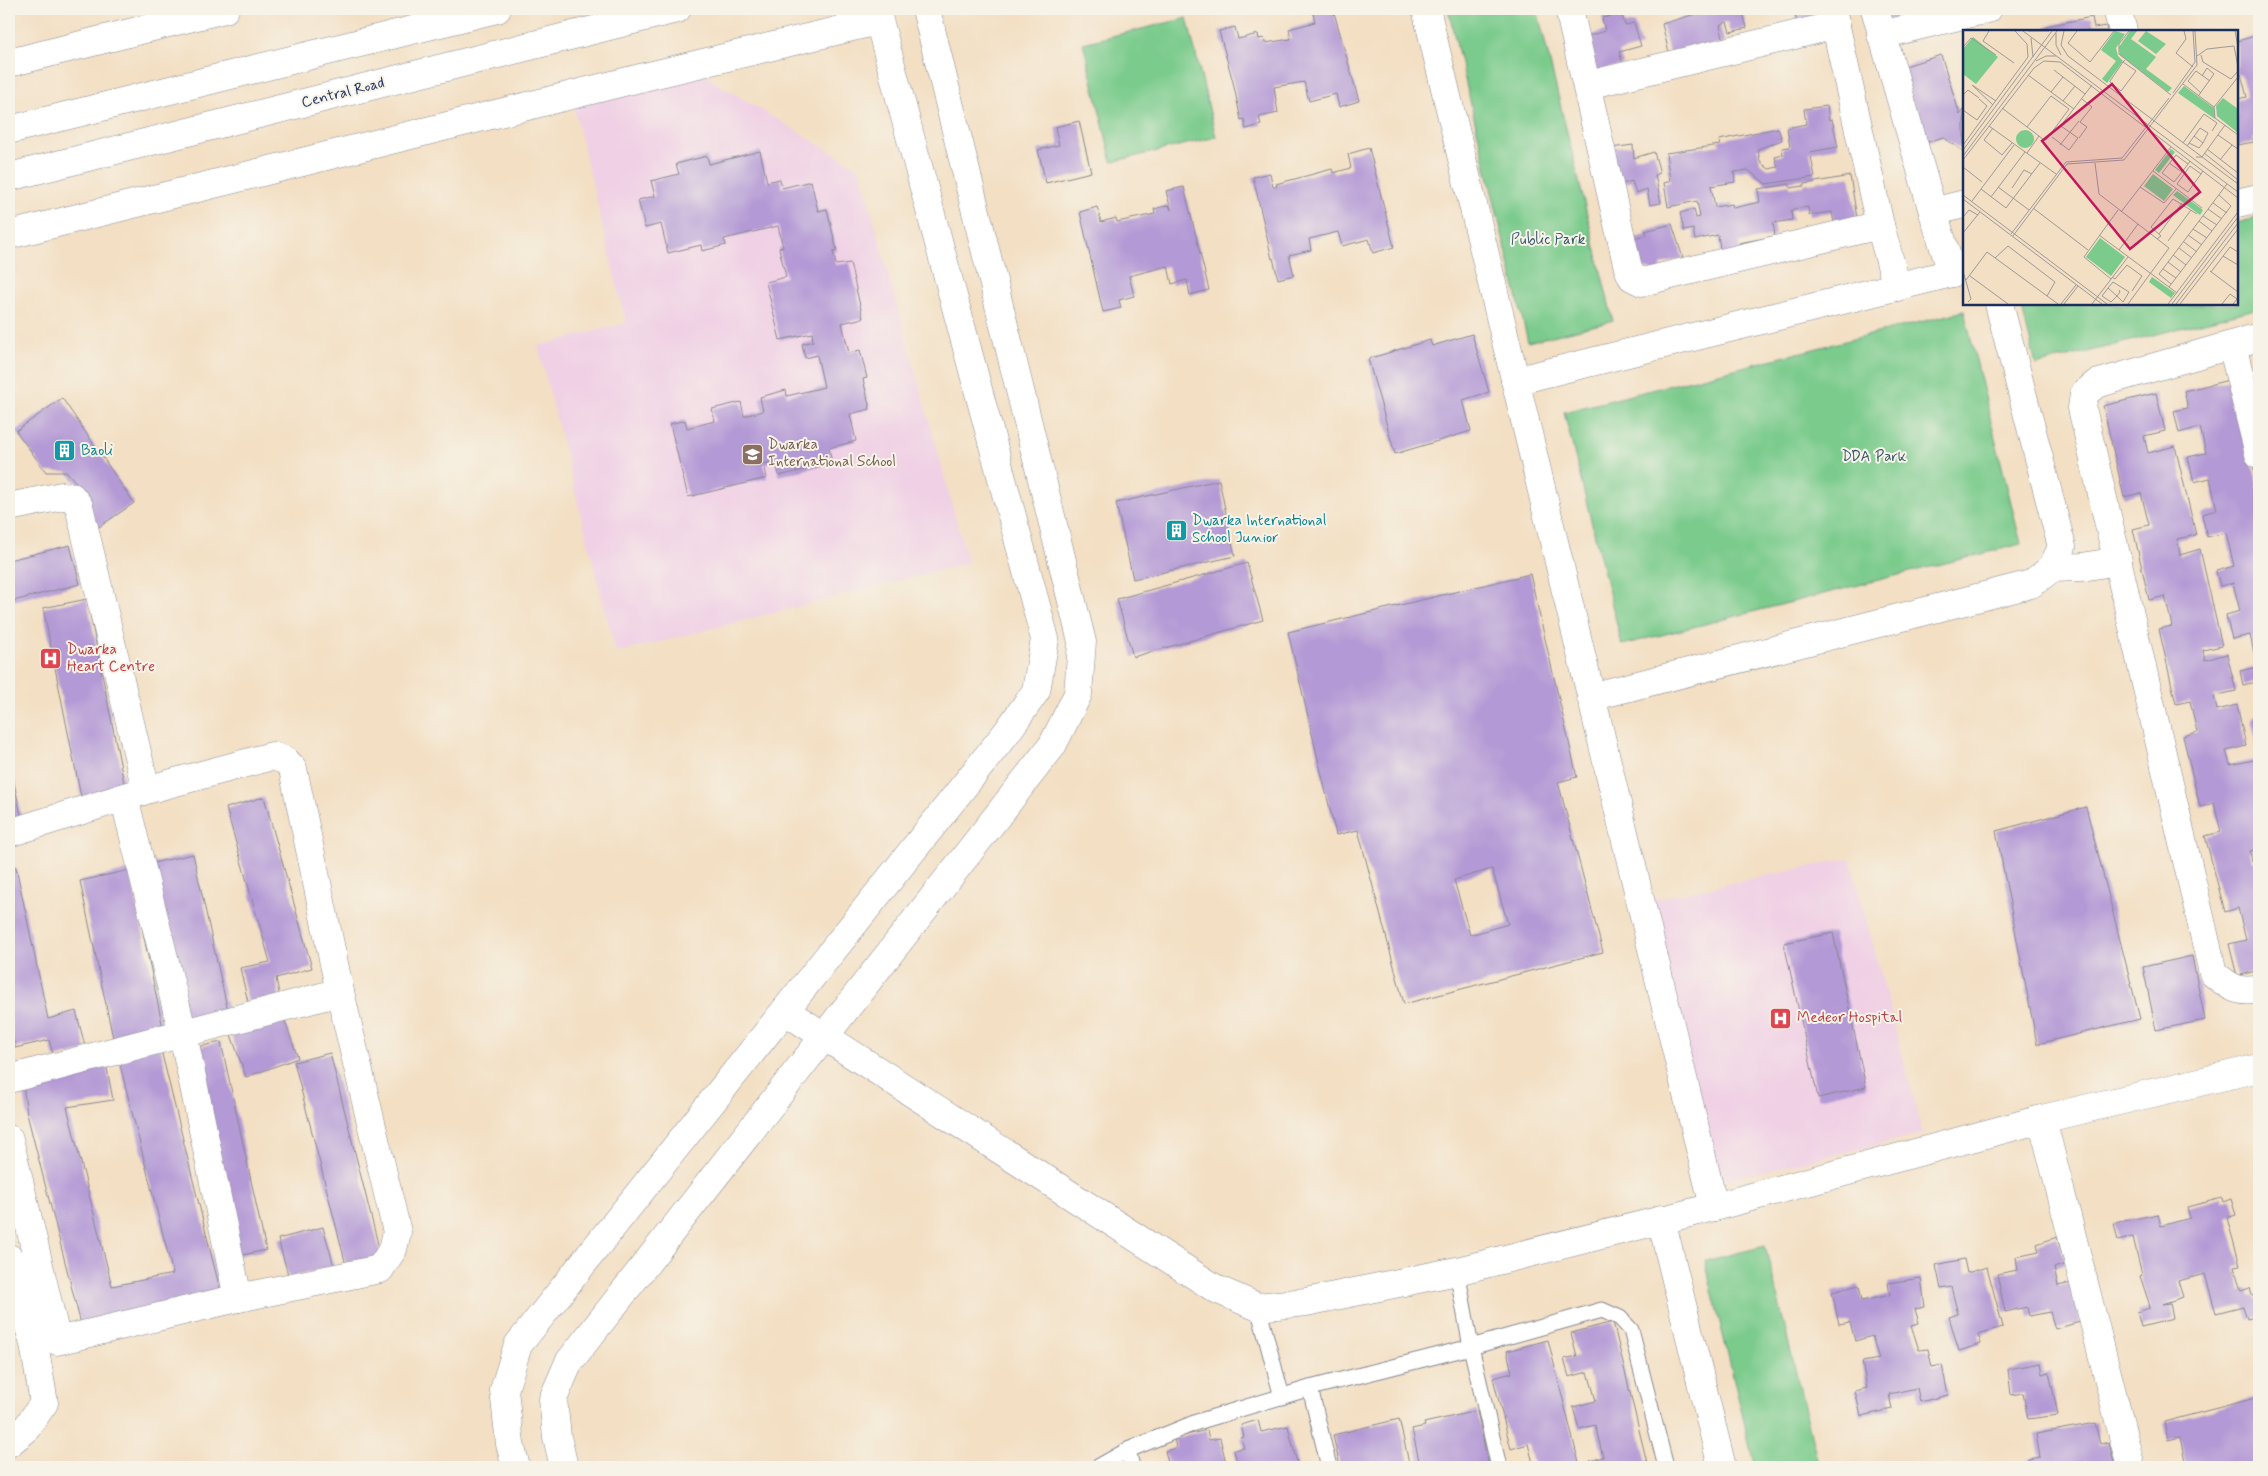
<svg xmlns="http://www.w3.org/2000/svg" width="2268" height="1476" font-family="Mynerve,sans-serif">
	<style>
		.built { fill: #f0d0e5 }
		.green { fill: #7acb8c; stroke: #4a7d75 }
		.building { fill: #b399d5; fill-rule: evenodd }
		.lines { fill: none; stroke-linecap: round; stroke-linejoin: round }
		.service-casing { stroke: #878790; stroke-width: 17 }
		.minor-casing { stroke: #878790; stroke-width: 29 }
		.secondary-casing { stroke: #878790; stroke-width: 29 }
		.service { stroke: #fff; stroke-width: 15 }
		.minor { stroke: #fff; stroke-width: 28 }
		.secondary { stroke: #fff; stroke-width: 28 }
		.labels { text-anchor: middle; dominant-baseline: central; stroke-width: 4; stroke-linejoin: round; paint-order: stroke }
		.street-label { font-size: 15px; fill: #1b2f5e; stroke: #f7f3e8 }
		.park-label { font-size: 15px; fill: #33566a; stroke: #f7f3e8 }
		.education-label { font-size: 15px; fill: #785e54; stroke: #f7f3e8; text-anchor: start }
		.culture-label { font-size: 15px; fill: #0d838f; stroke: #f7f3e8; text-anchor: start }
		.health-label { font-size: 15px; fill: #be3a42; stroke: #f7f3e8; text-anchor: start }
		.inset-road { fill: none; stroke: #9d999b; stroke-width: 1 }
		.view { fill: #c2185b; fill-opacity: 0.15; stroke: #c2185b; stroke-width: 2.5 }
		.inset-edge { fill: none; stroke: #1b2f5e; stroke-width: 2.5 }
	</style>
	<rect width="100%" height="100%" fill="#f7f3e8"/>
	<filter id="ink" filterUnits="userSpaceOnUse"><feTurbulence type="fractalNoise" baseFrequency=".02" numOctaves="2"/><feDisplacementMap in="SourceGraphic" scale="10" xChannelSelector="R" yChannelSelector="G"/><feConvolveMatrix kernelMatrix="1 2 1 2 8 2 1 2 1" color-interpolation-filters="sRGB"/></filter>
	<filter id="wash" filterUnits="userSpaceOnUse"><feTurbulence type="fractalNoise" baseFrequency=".0096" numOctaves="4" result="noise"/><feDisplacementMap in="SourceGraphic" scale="20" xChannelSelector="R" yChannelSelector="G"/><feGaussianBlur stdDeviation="1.12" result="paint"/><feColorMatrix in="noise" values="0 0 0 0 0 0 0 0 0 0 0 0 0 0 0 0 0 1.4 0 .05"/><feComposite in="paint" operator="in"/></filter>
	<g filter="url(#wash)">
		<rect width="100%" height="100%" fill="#f3dfc3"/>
		<!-- built -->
		<g class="built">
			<path d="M703 75 860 169 968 563 616 653 538 346 626 323 573 104Z"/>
			<path d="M1850 858 1923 1134 1712 1183 1641 902Z"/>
		</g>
		<!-- green -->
		<g class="green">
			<path d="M1448 9H1537L1613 321 1528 342Z"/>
			<path d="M1187 18 1216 137 1112 162 1083 43Z"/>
			<path d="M2259 217V308L2036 365 2021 304H2237V223Z"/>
			<path d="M1964 311 2021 544 1622 645 1564 412Z"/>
			<path d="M1765 1246 1819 1467H1755L1705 1261Z"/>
		</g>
		<g id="blocks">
			<!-- building -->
			<g class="building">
				<path d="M1312 9H1333L1359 101 1339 107 1336 94 1309 101 1304 82 1274 87 1278 113 1259 117 1261 125 1246 129 1244 119 1241 120 1233 82 1219 31 1235 27 1238 39 1258 34 1259 39 1264 38 1265 43 1291 39 1289 29 1315 22Z"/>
				<path d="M1609 9H1620L1625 25 1634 23 1641 46 1619 52 1623 64 1597 72 1585 37 1605 31 1602 18 1611 16Z"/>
				<path d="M1712 9H1742L1747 28 1730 32 1727 22 1720 25 1724 42 1670 57 1662 24Z"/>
				<path d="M1793 9H1817L1819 16 1797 22Z"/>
				<path d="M1876 9H1940L1879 24Z"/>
				<path d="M2092 17 2094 28 2106 26 2107 31H2047L2046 26Z"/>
				<path d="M2259 35V137L2253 138 2254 142 2237 145V99L2247 97 2241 74 2237 75V41Z"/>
				<path d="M1941 55 1960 115 1964 109V152L1943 137 1925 143 1902 67Z"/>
				<path d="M1827 106 1829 120 1832 119 1838 147 1810 152 1815 177 1766 184 1748 170 1734 172 1735 182 1711 186 1715 207 1732 204 1733 208 1760 202 1758 189 1790 184V188L1804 186V184L1850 176 1857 218 1834 223 1832 212 1809 215 1808 207 1793 209 1791 211 1792 220 1773 223 1775 236 1739 243 1740 252 1721 255 1718 235 1695 240 1693 229 1684 231 1680 213 1694 209 1696 218 1700 217 1697 201 1668 207 1664 183 1670 181 1666 153 1720 145 1719 140 1778 128 1782 140 1758 149 1760 162 1769 169 1778 167 1775 157 1783 155 1782 148 1790 147 1787 128 1806 124 1804 109Z"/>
				<path d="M1079 121 1091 172 1046 183 1038 150 1059 145 1055 127Z"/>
				<path d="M1633 145 1634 158 1654 152 1660 173 1655 175 1661 203 1650 205 1647 189 1636 193 1632 181 1616 186 1611 148Z"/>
				<path d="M1369 148 1394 247 1373 253 1369 239 1342 246 1338 232 1309 239 1311 250 1289 255 1294 275 1278 279 1273 258 1272 259 1253 177 1270 173 1273 187H1277L1276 184 1332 169 1333 173 1351 168 1348 154Z"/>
				<path d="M760 151 767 182 780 179 782 188 811 181 818 211 827 209 837 251 833 252 836 265 850 263 863 318 842 323 849 353 860 350 867 378 863 379 870 409 850 414 856 441 829 448 832 463 779 476 776 461 764 464 767 478 688 497 670 424 685 420 687 428 715 421 712 409 741 402 744 416 763 411 760 397 786 390 787 396 824 387 817 355 805 358 802 344 813 341 812 333 780 340 766 282 786 277 779 248 783 247 778 226 724 239 726 245 702 251 701 245 668 253 661 224 645 228 638 200 655 196 651 181 679 174 676 164 707 156 709 164Z"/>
				<path d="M1184 187 1209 290 1190 295 1187 280 1172 284 1168 266 1129 276 1134 296 1119 300 1121 308 1103 312 1080 212 1097 207 1101 222 1116 218 1117 222 1155 214 1154 209 1169 205 1171 210 1166 191Z"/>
				<path d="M1672 224 1683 258 1660 265 1662 273 1633 265 1634 238 1647 235 1645 231Z"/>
				<path d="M1472 334 1489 392 1463 400 1471 431 1395 454 1368 359 1430 340 1432 346Z"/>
				<path d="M2233 379 2259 491V681L2243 685 2240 671 2257 667 2250 635 2232 639 2226 615 2240 611 2233 583 2220 586 2216 571 2234 566 2226 533 2207 537 2202 514 2217 510 2210 478 2194 482 2188 457 2206 453 2200 427 2179 433 2174 411 2188 408 2184 391Z"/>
				<path d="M2156 393 2165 431 2144 436 2148 453 2175 446 2196 535 2177 539 2180 555 2200 549 2222 646 2203 650 2205 660 2227 654 2236 691 2214 696 2217 710 2237 705 2246 746 2226 751 2230 765 2254 760 2259 781V849L2250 851 2252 861 2259 860V970L2237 976 2229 944 2246 940 2238 908 2225 912 2205 836 2221 832 2214 803 2200 807 2183 736 2197 732 2190 701 2176 704 2159 629 2172 626 2165 596 2149 600 2133 529 2149 525 2141 493 2124 497 2103 406Z"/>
				<path d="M62 398 134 503 96 529 85 493 67 472H46L16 431Z"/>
				<path d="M1219 480 1235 556 1133 579 1116 503Z"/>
				<path d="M70 545 80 584 9 602V560Z"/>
				<path d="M1247 563 1263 620 1133 657 1117 599Z"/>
				<path d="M1530 574 1577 777 1558 782 1603 952 1404 1004 1358 830 1336 835 1288 632ZM1492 869 1508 924 1470 935 1454 880Z"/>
				<path d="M87 599 125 788 81 797 43 608Z"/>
				<path d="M2259 716V738L2256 739 2251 718Z"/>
				<path d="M9 759 22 820 9 823Z"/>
				<path d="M264 797 312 968 276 978 280 999 249 1006 240 968 270 962 226 808Z"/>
				<path d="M2086 807 2140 1019 2037 1044 1996 831Z"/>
				<path d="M193 854 228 1012 187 1021 153 863Z"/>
				<path d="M16 867 48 1019 76 1011 86 1050 54 1058 49 1040 15 1048 9 1019V869Z"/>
				<path d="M130 870 164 1033 114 1043 80 881Z"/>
				<path d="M1833 933 1866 1087 1818 1098 1784 943Z"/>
				<path d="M2192 956 2205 1020 2156 1030 2143 967Z"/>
				<path d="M281 1010 298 1058 246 1077 229 1029Z"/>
				<path d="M221 1042 266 1250 233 1257 188 1049Z"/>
				<path d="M160 1046 221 1294 82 1328 27 1114 22 1077 106 1063 113 1100 67 1107 112 1286 173 1274 118 1057Z"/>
				<path d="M330 1053 382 1260 347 1269 294 1062Z"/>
				<path d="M2222 1198 2223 1202 2231 1199 2236 1215 2227 1218 2240 1265 2234 1266 2241 1291 2250 1288 2252 1296 2256 1295 2257 1299 2259 1298V1316L2247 1319 2243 1306 2216 1313 2205 1274 2178 1281 2183 1297 2162 1304 2170 1303 2173 1319 2141 1327 2137 1312 2150 1308 2149 1303 2140 1276 2142 1275 2133 1237 2118 1241 2114 1223 2158 1214 2161 1226 2190 1218 2187 1207Z"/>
				<path d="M323 1227 334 1266 289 1278 278 1239Z"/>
				<path d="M2057 1237 2065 1264 2054 1268 2058 1286 2071 1283 2080 1322 2055 1329 2050 1312 2029 1316 2027 1307 2005 1312 1997 1274 2018 1270 2016 1257 2039 1252 2037 1244Z"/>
				<path d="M1964 1259 1967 1273 1987 1267 2003 1327 1978 1334 1981 1344 1959 1351 1949 1317 1958 1314 1951 1287 1941 1289 1936 1265Z"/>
				<path d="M1921 1278 1925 1307 1915 1309 1919 1323 1911 1325 1919 1350 1928 1349 1932 1367 1942 1365 1948 1395 1920 1402 1917 1388 1889 1394 1892 1409 1861 1416 1855 1391 1867 1388 1862 1362 1879 1359 1872 1336 1855 1341 1850 1322 1839 1324 1832 1292 1859 1285 1862 1301 1890 1295 1888 1283Z"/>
				<path d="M1613 1322 1648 1467H1592L1590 1461 1603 1457 1595 1425 1579 1429 1573 1407 1596 1401 1588 1372 1569 1377 1564 1359 1577 1356 1571 1333Z"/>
				<path d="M1548 1340 1580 1467H1534L1528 1444 1511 1449 1493 1378 1512 1373 1507 1351Z"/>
				<path d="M2041 1363 2043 1374 2049 1372 2058 1415 2028 1419 2023 1393 2011 1395 2008 1369Z"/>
				<path d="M2259 1397V1467H2186L2180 1437 2168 1440 2164 1422Z"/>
				<path d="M1477 1411 1489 1467H1433L1432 1462 1420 1465 1412 1429 1425 1426 1424 1423Z"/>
				<path d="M1399 1419 1410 1467H1340L1333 1435Z"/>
				<path d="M1258 1420 1261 1432 1288 1426 1298 1467H1238L1234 1450 1244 1448 1241 1438 1244 1437 1241 1425Z"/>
				<path d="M2095 1423 2100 1444 2109 1442 2115 1467H2085L2084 1461 2061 1467H2030L2028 1459 2040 1457 2036 1434Z"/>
				<path d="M1207 1430 1209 1440 1220 1438 1227 1467H1159L1158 1464 1168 1462 1165 1451 1176 1448 1174 1438Z"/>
			</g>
		</g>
	</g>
	<g filter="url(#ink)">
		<use href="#blocks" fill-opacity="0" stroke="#878790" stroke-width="1"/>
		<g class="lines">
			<defs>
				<g id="service">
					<path d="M1258 1307 1282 1397"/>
					<path d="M1128 1450 1132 1467"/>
					<path d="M1098 1467 1128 1450 1197 1422 1310 1388"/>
					<path d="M1329 1467 1310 1388 1471 1347 1457 1271"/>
					<path d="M1499 1467 1471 1347 1602 1310 1620 1318 1631 1330 1666 1467"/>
				</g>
				<g id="minor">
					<path d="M1426 9 1714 1207"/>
					<path d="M1569 9 1628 268 1632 277 1642 282 1880 225 1832 9"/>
					<path d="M1875 9 1933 212 1964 204"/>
					<path d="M2117 9 2123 31"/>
					<path d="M1881 35 1988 9"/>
					<path d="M9 63 225 9"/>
					<path d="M1588 85 1836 25"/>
					<path d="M2237 203 2259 198"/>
					<path d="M1933 212 1952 273"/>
					<path d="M1880 225 1897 287"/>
					<path d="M9 235 644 77 878 21"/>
					<path d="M2259 337 2096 384 2084 394 2082 408 2213 973C2228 986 2238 994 2259 989"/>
					<path d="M2232 345 2259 454"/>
					<path d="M1515 381 1964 270"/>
					<path d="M9 507 62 496 72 497 79 506 146 790 272 756 285 760 293 769 340 992"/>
					<path d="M2052 568 2082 567 2118 561"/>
					<path d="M1591 697 2031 584 2052 568 2062 547 1999 304"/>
					<path d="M124 797 183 1034 238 1298"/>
					<path d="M9 833 141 792"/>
					<path d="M785 1011 1216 1289 1258 1307 1306 1302 1457 1271 1714 1207 2042 1119 2259 1068"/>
					<path d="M9 1079 340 992 397 1232 393 1249 380 1269 238 1298 57 1341 9 1139"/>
					<path d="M2042 1119 2131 1467"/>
					<path d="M1661 1219 1722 1467"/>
					<path d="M9 1258 34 1344 44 1403 25 1430 9 1443"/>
					<path d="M516 1467 510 1444 504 1390 518 1345 1007 732 1036 691 1045 639 876 9"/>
					<path d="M564 1467 557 1437 553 1399 569 1362 1052 746 1078 694 1082 642 926 9"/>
				</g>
				<g id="secondary">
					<path d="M9 130 497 9"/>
					<path d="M9 177 677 9"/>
				</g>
			</defs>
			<!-- service casing -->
			<use href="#service" class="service-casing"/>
			<!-- minor casing -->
			<use href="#minor" class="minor-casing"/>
			<!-- secondary casing -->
			<use href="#secondary" class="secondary-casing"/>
			<!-- service -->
			<use href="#service" class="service"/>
			<!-- minor -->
			<use href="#minor" class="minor"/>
			<!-- secondary -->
			<use href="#secondary" class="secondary"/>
		</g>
	</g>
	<!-- icons -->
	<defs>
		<symbol id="building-square" viewBox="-11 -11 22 22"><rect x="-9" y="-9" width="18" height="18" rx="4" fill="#0f9aa8" stroke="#f7f3e8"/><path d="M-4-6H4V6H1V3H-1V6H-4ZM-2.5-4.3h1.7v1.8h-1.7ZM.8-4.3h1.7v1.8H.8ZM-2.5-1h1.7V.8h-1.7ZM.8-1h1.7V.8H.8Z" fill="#fff"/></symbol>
		<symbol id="school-square" viewBox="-11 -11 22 22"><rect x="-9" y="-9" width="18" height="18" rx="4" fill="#8d6e63" stroke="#f7f3e8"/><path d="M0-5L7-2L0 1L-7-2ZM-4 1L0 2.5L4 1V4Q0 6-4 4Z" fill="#fff"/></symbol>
		<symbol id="hospital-square" viewBox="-11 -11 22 22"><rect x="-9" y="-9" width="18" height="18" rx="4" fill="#e0444e" stroke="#f7f3e8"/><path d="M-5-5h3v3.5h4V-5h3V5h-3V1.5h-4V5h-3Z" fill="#fff"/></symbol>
	</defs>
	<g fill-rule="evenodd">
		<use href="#building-square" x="52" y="438" width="25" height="25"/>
		<use href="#school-square" x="740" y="442" width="25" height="25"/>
		<use href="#building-square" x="1164" y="518" width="25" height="25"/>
		<use href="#hospital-square" x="38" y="646" width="25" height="25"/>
		<use href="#hospital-square" x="1768" y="1006" width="25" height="25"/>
	</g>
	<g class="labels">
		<!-- street labels -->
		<g class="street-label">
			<text transform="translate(343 93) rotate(-14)">Central Road</text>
		</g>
		<!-- park labels -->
		<g class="park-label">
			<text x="1548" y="240">Public Park</text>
			<text x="1874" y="457">DDA Park</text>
		</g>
		<!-- education labels -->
		<g class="education-label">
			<text x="768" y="445">Dwarka<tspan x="768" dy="17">International School</tspan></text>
		</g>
		<!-- culture labels -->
		<g class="culture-label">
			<text x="81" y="451">Baoli</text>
			<text x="1192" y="521">Dwarka International<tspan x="1192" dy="17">School Junior</tspan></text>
		</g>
		<!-- health labels -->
		<g class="health-label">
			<text x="67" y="650">Dwarka<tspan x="67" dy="17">Heart Centre</tspan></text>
			<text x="1797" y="1018">Medeor Hospital</text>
		</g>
	</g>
	<!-- overview -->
	<g transform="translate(1963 30)">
		<rect width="275" height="275" fill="#f3dfc3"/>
		<path d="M152 1 162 4 153 18 155 26 160 31 144 53 139 49 153 31 138 20ZM167 1H174L168 9 193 27 183 39 209 58 205 62 157 25 156 17ZM183 1 203 14 193 24 175 11ZM10 7 35 27 13 54 0 44V19ZM221 56 251 78 252 89 215 63ZM260 68 275 79V103L254 86 253 76ZM53 109a9 9 0 1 1 18 0a9 9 0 1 1-18 0ZM208 119 212 122 196 143 192 140ZM190 144 210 159 201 171 181 156ZM214 161 240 180 237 185 210 165ZM137 208 162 227 148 246 123 227ZM189 247 212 263 208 268 186 252Z" fill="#7acb8c"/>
		<path class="inset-road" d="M26 1 20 11 51 33M60 1 275 162M65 1H86M101 1 98 15 105 26 275 154M114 1 105 13 127 32 151 1M166 1 156 14V24L208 65M221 1 223 9 213 23 230 37M272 1 275 17M93 3V15L98 25M68 8 70 27M0 17 8 8 33 25M238 25 240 32 268 49 275 41M234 26 244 19 271 16 275 37M73 31 83 26H93M160 32 173 41 158 61 147 52V51L160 32 162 30M91 40 122 64M65 45 111 79M275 47 251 77 252 88 275 105M220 54 251 77M9 55 30 75M9 55 33 71M88 62 100 47M210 63 232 32 230 1M238 63 225 51 233 41 247 51M0 65 5 60 16 68M236 65 251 44 244 38 239 46M100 71 112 56M39 78 76 106 81 110H83L106 79 88 66 64 97M0 80 14 90 24 76 16 69M26 96 93 144M30 98 21 110 39 125 49 113M96 98 129 55M185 99 275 168M255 105 275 119M89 107 106 120 115 108 98 96M116 108 124 97 117 92 129 77 119 69M220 113 241 84 254 93 249 101M226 113 236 118 240 113 231 106M0 115 65 27 64 14 52 1M97 115 116 91M224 116 237 98 245 103 240 113M244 119 275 143M0 120 89 1M64 123 76 106M241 123 275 150M0 126 94 1M233 127H239L262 95M0 130 71 38 81 31 97 32 182 97M257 130 269 115M132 133 136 164 206 218 165 274M206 133 219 142M225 134 213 125 199 143 211 152 219 142 225 134 227 131M0 137 19 152M190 141 239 178M238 144 227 136 214 154 225 162 238 144 240 141M35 157 66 180M177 157 201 173 213 159M49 158 61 140 69 144M18 159 43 178 77 133M0 165 144 274M28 167 62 122M0 169 139 274M9 171 51 115M250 173 264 183M70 178 125 220M245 179 259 189M158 182 208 117M240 186 254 195M0 187 6 180 15 185M236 191 249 201M230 199 244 208M0 203 17 182M48 204 103 132 159 128 206 68M196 204 219 173M136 205 214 263M225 205 239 215M50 206 104 134 161 130 234 35 232 1M194 209 198 206 188 197 210 169 234 184M205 211 228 180M221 212 234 222M216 218 229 228M156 220 175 194M210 225 223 235M260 226 275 235M32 228 45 216 92 252 84 266M205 232 218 242M200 239 213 248M0 241 8 269 5 272M247 241 275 262M248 242 267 217 275 222M7 246 45 274M149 247 152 249 164 235 179 246 169 261M148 249 121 227 155 180M3 250 24 222 95 274M208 254 196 244 264 154M206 257 268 176 256 165M145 258 154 266 160 272 166 262 150 252 145 258 139 266 148 272 154 266 157 262 156 260M98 274 113 255M101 274 115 256M129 274 165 227M205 274 275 182M209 274 275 187M213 274 275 193M217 274 275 199M259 274 267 264 274 269 270 274"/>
		<path class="view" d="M149 54 237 162 167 219 79 111Z"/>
		<rect width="275" height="275" class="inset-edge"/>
	</g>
	<!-- margin -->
	<rect width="2268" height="1476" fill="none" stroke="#f7f3e8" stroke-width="30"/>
</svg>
